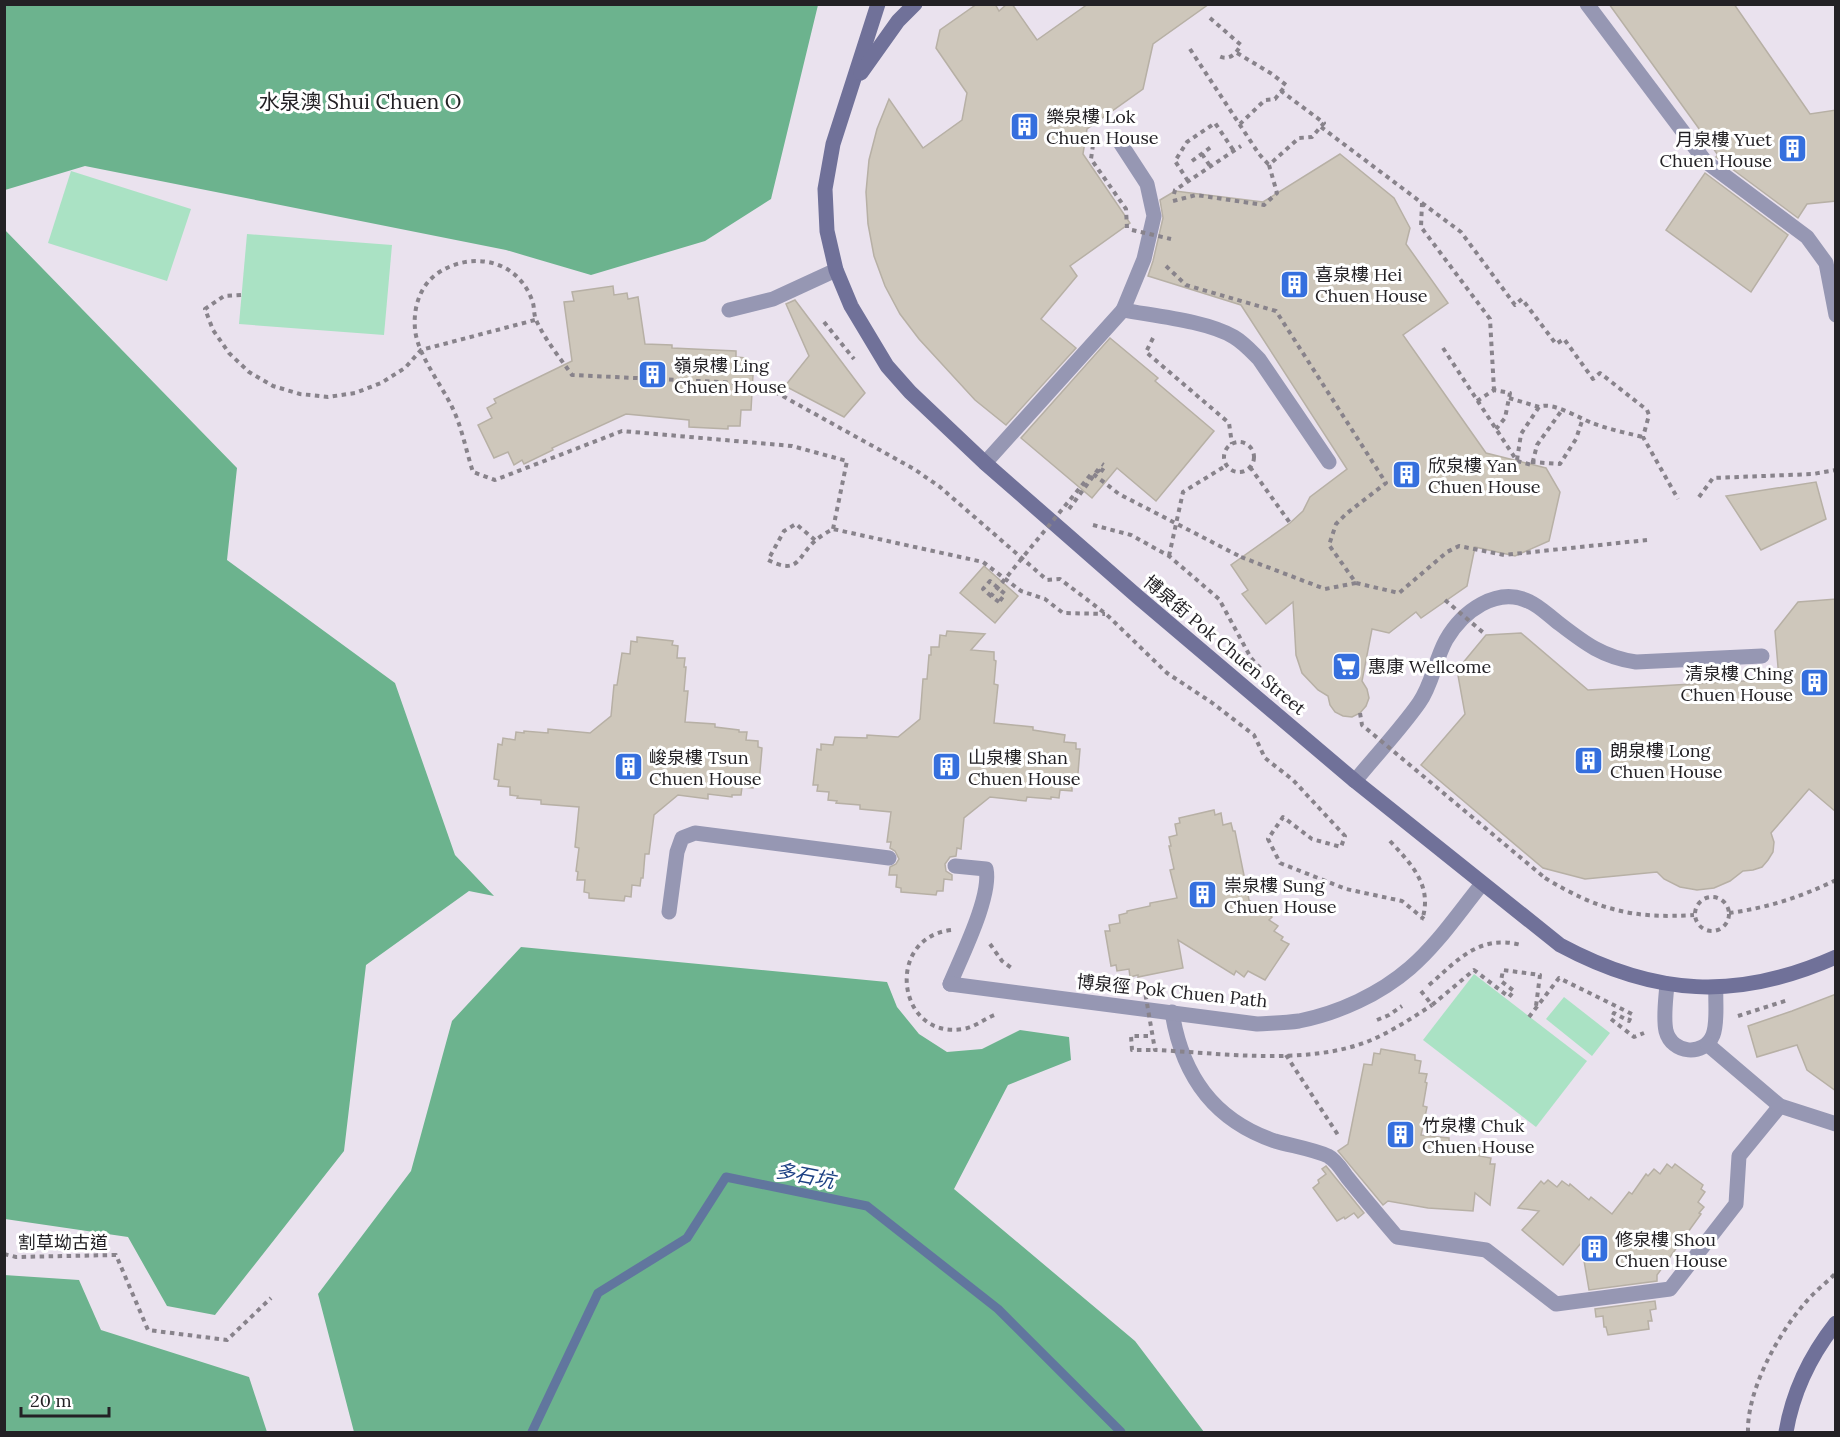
<svg xmlns="http://www.w3.org/2000/svg" width="1840" height="1437" font-family="Lora,'Noto Sans TC',serif">
	<style>
		.green { fill: #aae2c4 }
		.forest { fill: #6cb38e }
		.lines { fill: none; stroke-linecap: round; stroke-linejoin: round }
		.stream { stroke: #61769e; stroke-width: 9 }
		.building { fill: #cec7bb; stroke: #b7b0a5; stroke-width: 1.5 }
		.path { stroke: #88838b; stroke-width: 4; stroke-dasharray: 4.5 4.5; stroke-linecap: butt }
		.lane { stroke: #9697b3; stroke-width: 15 }
		.street { stroke: #9697b3; stroke-width: 15 }
		.secondary { stroke: #707199; stroke-width: 15 }
		.path-bridge { stroke: #88838b; stroke-width: 4; stroke-dasharray: 4.5 4.5; stroke-linecap: butt }
		.labels { text-anchor: middle; dominant-baseline: central; stroke-width: 6; stroke-linejoin: round; paint-order: stroke }
		.poi-label { font-size: 18px; fill: #232125; stroke: #fff; text-anchor: start }
		.street-label { font-size: 18px; fill: #232125; stroke: #fff }
		.water-label { font-size: 20px; font-style: italic; fill: #1c4083; stroke: #fff }
		.quarter-label { font-size: 21px; fill: #232125; stroke: #fff }
	</style>
	<rect width="100%" height="100%" fill="#eae2ee"/>
	<!-- green -->
	<g class="green">
		<path d="M71 171 191 209 167 281 48 243Z"/>
		<path d="M247 234 392 245 384 335 239 324Z"/>
		<path d="M1474 974 1587 1061 1536 1127 1423 1040Z"/>
		<path d="M1564 997 1610 1033 1592 1056 1546 1019Z"/>
	</g>
	<!-- forest -->
	<g class="forest">
		<path d="M5 4 818 5 771 199 705 241 591 275 506 250 85 166 5 190Z"/>
		<path d="M4 229 237 468 227 560 395 683 455 855 494 896 469 891 366 965 344 1151 215 1315 167 1306 128 1237 5 1219Z"/>
		<path d="M521 947 887 982 897 1007 919 1034 947 1052 982 1049 1020 1030 1069 1037 1071 1060 1008 1085 954 1189 1135 1341 1204 1432H354L318 1294 411 1171 452 1021Z"/>
		<path d="M4 1275 79 1280 101 1330 249 1377 267 1432H5Z"/>
	</g>
	<g class="lines">
		<!-- stream -->
		<path class="stream" d="M532 1432 598 1293 687 1238 726 1177 867 1206 998 1309 1121 1432"/>
	</g>
	<!-- building -->
	<g class="building">
		<path d="M977 4H995L999 11 1007 4H1012L1037 40 1088 4H1209L1153 44 1143 89 1087 129 1083 154 1130 223 1070 266 1077 276 1041 319 1076 348 1006 425 975 400 919 339 900 314 885 286 874 256 868 224 866 192 869 160 877 129 889 99 923 148 962 120 967 93 936 48 940 30Z"/>
		<path d="M1609 4H1734L1810 114 1836 110V201L1807 204 1798 218 1716 157 1718 155Z"/>
		<path d="M1340 154 1394 198 1410 228 1406 244 1448 303 1403 335 1486 453 1546 468 1560 492 1549 541 1515 556 1475 547 1467 586 1421 618 1416 612 1389 633 1372 629 1362 681 1367 689 1369 698 1366 706 1360 713 1352 717 1343 716 1335 712 1330 705 1328 696 1318 690 1302 673 1296 655 1293 602 1266 624 1242 594 1248 590 1231 565 1290 523 1303 511 1310 497 1347 469 1241 305 1148 276 1153 261 1163 218 1160 200 1175 191 1263 202Z"/>
		<path d="M1705 173 1788 235 1751 292 1666 230Z"/>
		<path d="M613 286 614 295 627 293 628 299 638 297 645 344 672 345V348L736 351V357L746 358 745 374 753 375 751 410H741L740 426H728V429L689 427V420L626 414 552 448 553 450 524 464 522 460 514 465 508 452 494 458 478 425 492 418 487 408 496 403 494 399 572 361 564 302 574 301 572 292Z"/>
		<path d="M795 300 865 393 844 417 785 386 809 356 786 304Z"/>
		<path d="M1110 338 1158 378 1155 381 1214 431 1156 501 1117 468 1092 498 1021 438Z"/>
		<path d="M1816 482 1826 519 1761 550 1726 496Z"/>
		<path d="M984 566 1018 596 995 623 960 593Z"/>
		<path d="M1836 599V812L1809 789 1771 833 1774 842 1773 852 1768 860 1762 867 1753 870 1743 871 1730 881 1714 888 1697 890 1680 887 1664 879 1657 872 1585 879 1543 868 1421 765 1465 714 1457 670 1486 635 1521 633 1588 690 1779 679 1775 631 1798 602Z"/>
		<path d="M947 631 985 634 971 650 994 652V660L996 661 994 684 998 685 994 723 1033 727V730L1065 735 1064 742 1076 743V749H1080L1077 785H1072V791L1060 790 1059 798 1051 797V799L1027 797 1026 801 990 797 964 818 961 849 957 848 956 856 950 857 945 864 946 871 952 875V880L944 879 943 891H937L936 895 901 892V888L896 887 897 875H889L890 867 896 864 899 859 895 851 890 848 891 842H887L891 812 860 809V805L836 803 837 801 828 800 829 792 817 791 818 785H813L817 749 821 750V744L833 745 835 737 867 738V735L898 737 920 719 923 679H927L929 655H931V647H939L940 635 946 636Z"/>
		<path d="M637 637 673 641 672 645 678 646 677 658H685L684 667H686L684 691H688L685 722 715 724V727L739 730V732H747L746 740 758 741V747L762 748 759 783 754 782 753 788 742 787 741 795H732V797L708 794V799L678 795 654 815 649 854H645L643 878H641L640 886 632 885 631 897 625 896 624 901 589 898V893L584 892 585 880H577L578 872 576 871 579 848 575 847 579 807 541 804V800L517 798 518 796 510 795V787L498 786 499 780 494 779 498 744 502 745 503 738 515 740 516 732 524 733V731L548 733V729L590 733 611 716 614 685H617L622 653 630 654 631 641 637 642Z"/>
		<path d="M1214 810 1215 815 1221 813 1223 825 1231 823 1233 831H1235L1249 900 1272 917 1269 920 1278 926 1274 931 1283 937 1281 940 1289 944 1265 980 1248 971 1244 977 1236 971 1234 975 1178 940 1183 968 1138 977V975L1130 977 1129 969 1117 971 1116 965 1111 966 1105 931H1110L1109 925 1120 923 1119 915 1127 913V911L1150 906V903L1177 898 1170 870 1174 869 1169 846H1171L1169 837 1177 835 1175 824 1180 823 1179 818Z"/>
		<path d="M1836 994V1091L1807 1070 1797 1045 1757 1057 1748 1026 1792 1011Z"/>
		<path d="M1381 1049 1415 1055V1060L1421 1061 1419 1073 1427 1074 1425 1082 1427 1083 1423 1106 1427 1107 1421 1135 1449 1138V1142L1472 1145V1147L1480 1148 1479 1156 1491 1158 1490 1164H1495L1490 1205 1475 1193 1473 1211 1428 1208 1388 1201 1383 1205 1338 1151 1348 1144 1364 1064 1372 1065 1374 1053 1380 1054Z"/>
		<path d="M1667 1164 1672 1168 1675 1164 1703 1185 1701 1189 1705 1192 1698 1202 1704 1207 1699 1213 1701 1214 1657 1275V1281L1589 1290 1581 1243 1563 1265 1522 1230 1539 1211 1518 1208 1541 1181 1544 1184 1548 1180 1557 1187 1562 1181 1569 1186 1570 1184 1589 1200 1591 1197 1612 1214 1629 1192 1632 1194 1646 1174 1648 1176 1654 1169 1660 1174Z"/>
		<path d="M1326 1166 1364 1213 1358 1218 1354 1213 1345 1219 1344 1217 1337 1221 1313 1188 1319 1183 1318 1180 1326 1174 1322 1169Z"/>
		<path d="M1655 1301 1656 1309 1650 1310 1652 1321H1648L1649 1329 1608 1335 1606 1327H1604L1603 1316 1596 1317 1595 1309Z"/>
	</g>
	<g class="lines">
		<!-- path -->
		<g class="path">
			<path d="M1210 18 1241 45C1236 54 1229 61 1219 56"/>
			<path d="M1190 49 1259 154 1269 165"/>
			<path d="M1237 53 1272 74 1286 85 1275 99 1265 100 1240 124"/>
			<path d="M1321 127 1422 203 1421 227 1490 319 1494 390"/>
			<path d="M1093 145 1091 159 1126 209 1127 228"/>
			<path d="M1202 154 1210 166"/>
			<path d="M1192 161 1211 147"/>
			<path d="M1188 181 1175 161 1187 142 1215 123 1234 151"/>
			<path d="M1174 194 1175 190 1241 146"/>
			<path d="M1173 201 1196 195 1264 205 1277 193 1269 165 1299 138 1312 137 1324 123 1281 91"/>
			<path d="M1422 203 1461 232 1515 305 1522 299 1556 344 1564 339 1593 379 1600 373 1647 410 1649 415 1643 437 1678 499"/>
			<path d="M1166 266 1186 285 1276 311 1386 483 1346 514 1336 524 1329 545 1356 583 1399 593 1447 552 1459 546 1504 555 1647 540"/>
			<path d="M241 295 224 296 205 309 213 330 229 353 249 372 273 386 300 394 328 397 355 393 381 383 405 368 421 350 535 320"/>
			<path d="M824 322 854 359"/>
			<path d="M1153 338 1146 352 1229 423 1232 444"/>
			<path d="M1443 348 1517 461 1532 465 1537 445 1562 410"/>
			<path d="M1509 398 1539 407C1552 401 1579 418 1592 423 1608 429 1626 433 1643 437"/>
			<path d="M1477 401 1494 390 1510 393 1505 418 1496 429"/>
			<circle cx="1239" cy="457" r="15"/>
			<path d="M1517 460 1521 434 1539 407"/>
			<path d="M1531 462 1560 464 1576 439 1583 418"/>
			<path d="M1250 467 1290 523"/>
			<path d="M1101 472 1105 466 1102 464"/>
			<path d="M1699 497 1713 478 1813 474 1836 470"/>
			<path d="M1069 509 1100 467"/>
			<path d="M1093 525 1131 535 1169 556 1219 599 1251 658 1262 670"/>
			<path d="M833 529 847 461 792 446 622 431 495 480 473 472C466 451 462 427 452 407 441 384 417 354 415 329 413 308 420 285 438 273 471 251 517 259 532 300 535 307 533 315 537 322 546 341 560 358 572 375L761 384 914 469 940 487 1047 580 1060 579 1106 614 1167 673 1211 702 1254 735 1265 758 1293 780 1345 836 1341 847 1312 839 1283 817 1268 839 1280 863 1346 889 1402 901 1424 919"/>
			<path d="M815 540 796 524 784 531 768 560C800 576 797 556 816 540 821 536 827 532 833 529L983 562 1021 591 1045 599 1063 613 1105 614"/>
			<path d="M1169 556 1183 492 1227 465"/>
			<path d="M1241 557 1325 589 1356 583"/>
			<path d="M991 596 983 589 990 581 1005 594 999 602"/>
			<path d="M1390 841C1412 865 1433 886 1422 920"/>
			<path d="M1545 878C1598 910 1633 919 1694 915"/>
			<circle cx="1712" cy="914" r="17"/>
			<path d="M1729 913C1767 908 1801 897 1836 880"/>
			<path d="M951 930C884 938 897 1040 963 1029 976 1027 985 1018 997 1014"/>
			<path d="M990 944 1002 961 1013 969"/>
			<path d="M1429 985C1458 960 1479 934 1521 945"/>
			<path d="M1421 991 1432 1005 1474 970 1509 997 1514 991 1501 981 1503 970 1540 975 1536 1006"/>
			<path d="M1738 1016 1788 1000"/>
			<path d="M1529 1017 1559 978 1632 1014 1629 1021 1614 1013 1611 1019 1634 1037 1644 1033"/>
			<path d="M1377 1020 1389 1015 1402 1006"/>
			<path d="M1148 1036H1131L1132 1050H1155"/>
			<path d="M1286 1055 1338 1135"/>
			<path d="M4 1254 16 1257 116 1255 148 1330 227 1340 271 1298"/>
			<path d="M1748 1432C1747 1390 1778 1334 1805 1303 1814 1292 1826 1283 1836 1273"/>
		</g>
		<!-- lane -->
		<g class="lane">
			<path d="M1587 4 1705 161 1807 237 1826 263 1836 315"/>
			<path d="M729 310 773 299 836 270"/>
			<path d="M1123 310C1155 316 1207 321 1234 337 1244 343 1251 351 1259 359L1329 462"/>
			<path d="M985 463 1123 310 1144 259 1154 216 1147 184 1119 141"/>
			<path d="M1355 781C1376 755 1400 730 1419 703 1432 685 1435 660 1446 640 1462 612 1497 585 1530 602 1539 606 1547 614 1556 621 1582 641 1601 657 1636 662L1762 656"/>
			<path d="M669 912 677 852 682 838 695 833 889 858"/>
			<path d="M950 984C961 957 992 896 986 869L955 866"/>
			<path d="M1667 984C1666 998 1663 1017 1666 1031 1672 1054 1704 1057 1713 1035 1718 1022 1715 1002 1716 988"/>
			<path d="M1172 1012C1182 1075 1213 1120 1275 1141 1292 1146 1312 1149 1328 1156 1336 1160 1342 1170 1347 1177 1363 1197 1380 1217 1397 1237L1486 1250 1556 1304 1670 1289 1736 1204 1739 1156 1780 1106"/>
			<path d="M1707 1044 1780 1106 1836 1124"/>
		</g>
		<!-- street -->
		<path class="street" d="M950 984 1257 1024C1271 1023 1285 1023 1299 1021 1339 1013 1380 994 1410 968 1438 944 1459 912 1482 884"/>
		<!-- secondary -->
		<g class="secondary">
			<path d="M878 4 833 144 825 189 827 231 836 270 851 306 887 366 910 392 985 463 1138 597 1355 781 1560 945C1655 996 1737 1001 1836 957"/>
			<path d="M861 73 898 21 915 4"/>
			<path d="M1786 1432C1793 1391 1810 1356 1836 1323"/>
		</g>
		<!-- path-bridge -->
		<g class="path-bridge">
			<path d="M1132 230 1171 239"/>
			<path d="M1098 470 1100 472"/>
			<path d="M1445 600 1486 635"/>
			<path d="M999 602 991 596 1092 473 1119 494 1241 557"/>
			<path d="M1360 713 1362 725 1545 878"/>
			<path d="M1144 986 1155 1050C1222 1053 1306 1066 1369 1041 1391 1032 1412 1018 1432 1005"/>
		</g>
	</g>
	<!-- icons -->
	<defs>
		<symbol id="building-square" viewBox="-11 -11 22 22"><rect x="-9" y="-9" width="18" height="18" rx="4" fill="#356fde" stroke="#fff"/><path d="M-4-6H4V6H1V3H-1V6H-4ZM-2.5-4.3h1.7v1.8h-1.7ZM.8-4.3h1.7v1.8H.8ZM-2.5-1h1.7V.8h-1.7ZM.8-1h1.7V.8H.8Z" fill="#fff"/></symbol>
		<symbol id="supermarket-square" viewBox="-11 -11 22 22"><rect x="-9" y="-9" width="18" height="18" rx="4" fill="#356fde" stroke="#fff"/><path d="M-6-5.5h2.5l.6 2H6L4.5 2H-2.5L-4.4-4H-6ZM-1.5 3.2a1.3 1.3 0 1 0 .1 0ZM3 3.2a1.3 1.3 0 1 0 .1 0Z" fill="#fff"/></symbol>
	</defs>
	<g fill-rule="evenodd">
		<use href="#building-square" x="1008" y="110" width="33" height="33"/>
		<use href="#building-square" x="1776" y="132" width="33" height="33"/>
		<use href="#building-square" x="1278" y="268" width="33" height="33"/>
		<use href="#building-square" x="636" y="358" width="33" height="33"/>
		<use href="#building-square" x="1390" y="458" width="33" height="33"/>
		<use href="#supermarket-square" x="1330" y="650" width="33" height="33"/>
		<use href="#building-square" x="1798" y="666" width="33" height="33"/>
		<use href="#building-square" x="1572" y="744" width="33" height="33"/>
		<use href="#building-square" x="612" y="750" width="33" height="33"/>
		<use href="#building-square" x="930" y="750" width="33" height="33"/>
		<use href="#building-square" x="1186" y="878" width="33" height="33"/>
		<use href="#building-square" x="1384" y="1118" width="33" height="33"/>
		<use href="#building-square" x="1578" y="1232" width="33" height="33"/>
	</g>
	<g class="labels">
		<!-- poi labels -->
		<g class="poi-label">
			<text x="1046" y="116">樂泉樓 Lok<tspan x="1046" dy="21">Chuen House</tspan></text>
			<text x="1772" y="139" text-anchor="end">月泉樓 Yuet<tspan x="1772" dy="21">Chuen House</tspan></text>
			<text x="1315" y="274">喜泉樓 Hei<tspan x="1315" dy="21">Chuen House</tspan></text>
			<text x="674" y="365">嶺泉樓 Ling<tspan x="674" dy="21">Chuen House</tspan></text>
			<text x="1428" y="465">欣泉樓 Yan<tspan x="1428" dy="21">Chuen House</tspan></text>
			<text x="1368" y="666">惠康 Wellcome</text>
			<text x="1793" y="673" text-anchor="end">清泉樓 Ching<tspan x="1793" dy="21">Chuen House</tspan></text>
			<text x="1610" y="750">朗泉樓 Long<tspan x="1610" dy="21">Chuen House</tspan></text>
			<text x="649" y="757">峻泉樓 Tsun<tspan x="649" dy="21">Chuen House</tspan></text>
			<text x="968" y="757">山泉樓 Shan<tspan x="968" dy="21">Chuen House</tspan></text>
			<text x="1224" y="885">崇泉樓 Sung<tspan x="1224" dy="21">Chuen House</tspan></text>
			<text x="1422" y="1125">竹泉樓 Chuk<tspan x="1422" dy="21">Chuen House</tspan></text>
			<text x="1615" y="1239">修泉樓 Shou<tspan x="1615" dy="21">Chuen House</tspan></text>
		</g>
		<!-- street labels -->
		<g class="street-label">
			<text transform="translate(1225 645) rotate(40)">博泉街 Pok Chuen Street</text>
			<text transform="translate(1172 991) rotate(6)">博泉徑 Pok Chuen Path</text>
			<text x="63" y="1242">割草坳古道</text>
		</g>
		<!-- water labels -->
		<g class="water-label">
			<text transform="translate(805 1175) rotate(11)">多石坑</text>
		</g>
		<!-- quarter labels -->
		<g class="quarter-label">
			<text x="360" y="101">水泉澳 Shui Chuen O</text>
		</g>
	</g>
	<!-- border -->
	<rect width="1840" height="1437" fill="none" stroke="#232125" stroke-width="12"/>
	<!-- scale -->
	<path d="M21 1407v9h88v-9" fill="none" stroke="#232125" stroke-width="3"/>
	<text x="30" y="1407" font-size="18" fill="#232125" stroke="#ffffff" stroke-width="4.5" paint-order="stroke">20 m</text>
</svg>
